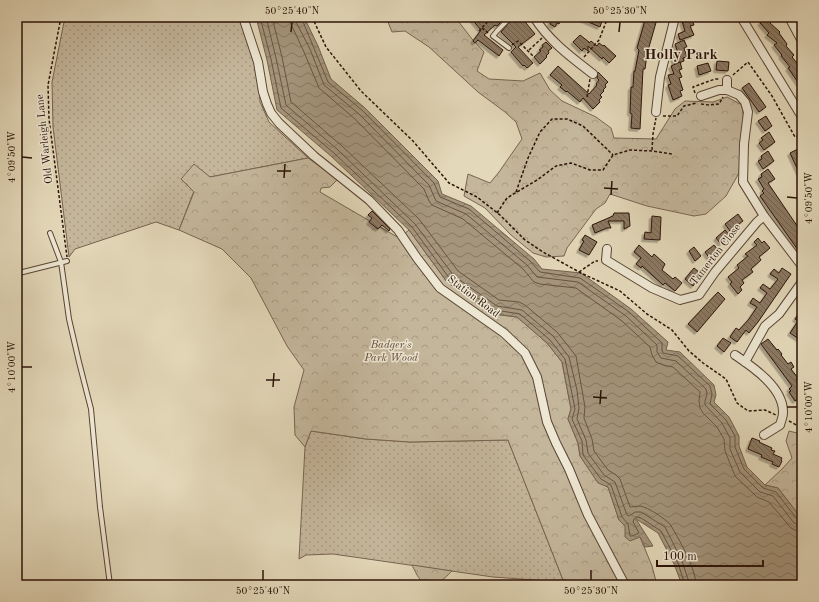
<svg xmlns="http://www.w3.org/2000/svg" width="819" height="602" font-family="'Old Standard TT',serif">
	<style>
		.grass { fill: url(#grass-dots); stroke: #786451 }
		.forest { fill: url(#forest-crowns); stroke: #786451 }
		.water { fill: url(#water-waves); stroke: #74614d }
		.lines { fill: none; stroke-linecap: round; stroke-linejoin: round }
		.shore { stroke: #685442; stroke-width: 1 }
		.building { fill: url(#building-back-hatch); stroke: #2b1207; filter: url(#shadow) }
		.lane-casing { stroke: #594434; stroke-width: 6 }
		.street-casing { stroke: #594434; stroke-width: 10 }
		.path { stroke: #2b1207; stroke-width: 1.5; stroke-dasharray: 3 2; stroke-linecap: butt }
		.lane { stroke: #ede6d2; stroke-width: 4 }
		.street { stroke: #ede6d2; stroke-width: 8 }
		.ticks { fill: none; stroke: #2b1207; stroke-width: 1.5 }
		.labels { text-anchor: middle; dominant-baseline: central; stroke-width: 3; stroke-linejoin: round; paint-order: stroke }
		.street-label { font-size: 11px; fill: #2b1207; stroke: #ede6d2 }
		.park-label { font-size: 11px; font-style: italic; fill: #614b3b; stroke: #ede6d2 }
		.district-label { font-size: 15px; font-weight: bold; fill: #2b1207; stroke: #ede6d2 }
		.neatline { fill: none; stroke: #2b1207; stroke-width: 1.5 }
		.ticks-label { font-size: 10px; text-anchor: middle; fill: #2b1207 }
	</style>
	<defs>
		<pattern id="grass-dots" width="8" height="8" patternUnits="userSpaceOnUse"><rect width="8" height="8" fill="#c4b69b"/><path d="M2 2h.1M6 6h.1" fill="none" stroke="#a99b84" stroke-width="1.8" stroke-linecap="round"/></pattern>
		<pattern id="forest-crowns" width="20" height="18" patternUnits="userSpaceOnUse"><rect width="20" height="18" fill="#c4b69b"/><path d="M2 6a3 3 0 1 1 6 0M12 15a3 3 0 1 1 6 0" fill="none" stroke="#a99b84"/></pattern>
		<pattern id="water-waves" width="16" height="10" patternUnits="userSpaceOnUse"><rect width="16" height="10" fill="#a4957c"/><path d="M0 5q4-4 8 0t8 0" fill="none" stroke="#867864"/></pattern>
		<pattern id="building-back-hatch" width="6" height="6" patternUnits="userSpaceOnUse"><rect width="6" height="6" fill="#8b7964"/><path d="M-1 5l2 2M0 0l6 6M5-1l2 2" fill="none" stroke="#726250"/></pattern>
		<filter id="shadow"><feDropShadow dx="-2.5" dy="2.5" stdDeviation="0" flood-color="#0004"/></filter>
	</defs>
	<rect width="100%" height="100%" fill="#e3d8b9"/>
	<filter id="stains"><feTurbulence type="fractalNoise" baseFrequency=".005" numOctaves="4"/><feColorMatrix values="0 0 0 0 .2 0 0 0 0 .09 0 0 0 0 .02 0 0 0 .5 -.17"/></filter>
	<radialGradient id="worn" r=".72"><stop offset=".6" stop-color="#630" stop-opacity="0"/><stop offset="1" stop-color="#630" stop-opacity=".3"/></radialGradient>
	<!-- grass -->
	<g class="grass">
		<path d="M65 17H238L245 32 259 80 260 102 269 122 308 158 210 177 194 191 179 230 156 222 75 249 69 257 53 127 52 82Z"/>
		<path d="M311 431 366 439 410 442 508 440 565 585H558L534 580 493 577 333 554 306 555 299 559 305 447Z"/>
	</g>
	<!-- forest -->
	<g class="forest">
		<path d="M386 17H455L472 39 484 52 477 71 489 79 523 81 540 73 550 90 562 101 596 117 611 128 614 138 656 139 675 109 685 101 713 102 727 97 742 105 744 119 739 173 726 196 706 214 694 216 647 206 610 194 605 203 596 209 567 248 564 256 546 257 533 253 511 235 485 208 464 196 468 174 490 183 499 172 522 139 516 122 505 112 478 92 429 47 405 31 392 32Z"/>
		<path d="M308 158 338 179 330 187 321 188 320 192 399 238 409 230 447 282 493 314 517 317 547 343 562 362 571 409 568 419 578 443 580 456 598 482 608 487 619 520 640 537 652 566 657 585H612L611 584 565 585 508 440 410 442 366 439 311 431 305 447 295 435 294 407 304 370 287 346 251 278 222 249 179 230 194 192 181 179 194 164 210 177Z"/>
		<path d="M789 431 797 433 802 451V519L778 488 765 485 783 468 792 458 786 441Z"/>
		<path d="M412 565 452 571C448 575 440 583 435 585 422 589 416 573 412 565Z"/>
	</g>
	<!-- water -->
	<path class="water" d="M256 17H304L318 46 331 79 365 108 438 181 442 194 471 206 534 259 542 269 581 273 631 309 668 342 666 350 680 352 714 385 716 395 714 402 729 417 739 436V446L747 467 765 485 778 488 802 519V585H682L674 564 658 533 636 519 653 546 645 547 640 537 630 541 625 537V526L619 520 608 487 598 483 580 456 578 443 568 419 571 409 562 362 547 343 517 317 494 314 447 282 409 230 332 157 277 110 267 60Z"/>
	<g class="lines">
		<!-- shore -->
		<g class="shore">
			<path d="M260 17 271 59 281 108 335 154 412 227 450 279 495 310 520 314 550 340 565 359 575 409 572 419 582 441 583 455 601 479 611 485 622 517 628 524 630 536H632L639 533 633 522 634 519 637 517 641 518 661 531 678 563 685 585"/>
			<path d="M266 17 276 58 286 105 338 150 415 224 454 276 497 306 522 310 553 336 569 357 577 390 579 408 577 419 586 440 588 453 604 475 615 482 627 515 629 516 635 512H641L665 527 682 561 690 585"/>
			<path d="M272 17 282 57 291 102 342 146 419 219 458 271 499 300 519 302 525 305 557 332 576 356 585 407 584 418 592 439 594 451 608 470 616 475 620 479 630 507C633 507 637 506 640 506 648 507 665 519 670 524 679 539 696 569 696 585"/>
			<path d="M290 17 291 24 304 52 319 88 355 119 424 189 429 201 432 205 463 219 523 269 534 282 540 284 576 288 622 321 650 347 652 355 656 362 663 365 673 367 700 392 699 401 700 408 703 413 717 427 724 439 725 451 735 476 757 497 769 502 791 528 797 531 802 532"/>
			<path d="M296 17V22L310 49 324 85 359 114 429 185 436 201 466 214 527 265 537 277 578 282 626 316 657 345V352L661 358 676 361 706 389 707 394 705 401V405L722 423 730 438V449L740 472 760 492 773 496 794 523 802 526"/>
			<path d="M301 17 328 82 363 111 434 183 440 197 469 209 530 261 540 272 580 278 629 312 662 343V350L663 353 678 356 710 386 712 394 710 404 726 420 735 436V447L744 469 763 488 776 492 797 519 802 521"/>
		</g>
	</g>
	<!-- building -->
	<g class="building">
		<path d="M470 17H506L497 26 495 25 484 35 503 50 499 56 478 40 475 43 473 41 481 30Z"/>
		<path d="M514 17H521L535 34 518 47 533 63 527 68 524 65 523 66 511 52 516 47 501 32Z"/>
		<path d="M544 17H562L559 24 557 23 555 27 550 24 551 21Z"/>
		<path d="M577 17H593L602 21 600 27Z"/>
		<path d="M646 17 657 19 647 54 645 69H643L640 129 631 128 632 114 630 113 631 87H633L634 71H635L639 50 637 48Z"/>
		<path d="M758 17H768L772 21 770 23 780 32 779 33 787 44 786 46 794 55 792 57 802 69V88L788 68 790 67 781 56 782 55 774 45 777 43 767 35 769 33 760 23 762 21Z"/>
		<path d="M691 18 694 25 690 26 694 35 680 40 678 34 685 31 682 21Z"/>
		<path d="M580 35 589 42V43L591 41 597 46 599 43 603 46 604 45 616 56 609 63 603 57 602 59 588 46V51L584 48 582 51 573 42Z"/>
		<path d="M684 40 687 47 684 48 687 57 683 58 684 61 675 64 672 55 678 53 675 44Z"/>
		<path d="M546 42 552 48 548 51 549 53 546 56 547 57 540 64 534 57 541 51 539 50 543 47 542 45Z"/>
		<path d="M717 61 729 62 728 71 716 70Z"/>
		<path d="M680 62 682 69 679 70 682 77 679 78 683 90 680 91 682 96 673 100 668 85 671 84 668 75 674 74 671 66Z"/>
		<path d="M708 63 711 71 699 75 697 66Z"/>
		<path d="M558 66 589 94 597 85 596 84 599 80 597 78 598 72 608 82 605 85 606 87 603 90 604 91 600 95 602 97 599 100 600 102 593 109 583 98 580 102 567 91 566 92 560 87 562 85 550 75Z"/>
		<path d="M749 83 766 107 759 112 742 88Z"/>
		<path d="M766 116 772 126 765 131 758 121Z"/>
		<path d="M769 132 775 142 764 150 759 143 763 140 761 138Z"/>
		<path d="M798 149 802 157V179L790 153Z"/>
		<path d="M768 151 774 161 763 169 758 161 762 159 761 156Z"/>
		<path d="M768 169 775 179 768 183 802 233V247L798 250 760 196 764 193 762 191 764 189 758 179 762 177 761 174Z"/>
		<path d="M372 211 390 229 389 231 382 225 378 229 369 222 372 218 368 215Z"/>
		<path d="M614 213H629L630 226 624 229V221H608L611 228H607L595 233 592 225 613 216Z"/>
		<path d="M738 214 743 221 730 231 725 224Z"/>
		<path d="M652 216 661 217 660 240 644 239 645 232 651 233Z"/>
		<path d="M725 230 730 236 721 244 716 238Z"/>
		<path d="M585 235 597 242 589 255 579 250 584 241 582 240Z"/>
		<path d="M758 238 762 243 764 241 770 248 759 257 761 260 751 269 753 272 742 280 744 283 740 287 742 290 738 294 730 284 732 282 728 277 739 268 737 265 748 256 745 254 757 245 754 242Z"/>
		<path d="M639 245 652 257 654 254 665 264 662 270 673 279 675 277 682 283 675 291 665 283 663 285 642 266 641 268 636 264 641 258 634 252Z"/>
		<path d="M714 245 719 251 710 259 705 252Z"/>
		<path d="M694 247 701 256 695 261 689 251Z"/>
		<path d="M694 268 699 272 695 277 698 280 693 286 685 279Z"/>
		<path d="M782 268 791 274 758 322 749 333 746 330 737 342 730 337 736 328 739 330 749 319 757 307 750 303 753 298 760 303 767 293 760 288 763 284 770 289 778 279 770 274 774 269 779 273Z"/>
		<path d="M718 292 725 299 697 332 688 324Z"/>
		<path d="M802 309V341L790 333 798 321 795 319Z"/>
		<path d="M723 338 731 343 724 352 717 346Z"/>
		<path d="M768 339 777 350 778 349 782 354 781 355 788 364 791 362 794 367 791 369 798 378 796 379 801 386 798 389 802 394V396L795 401 789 392 791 391 789 389 792 386 761 344Z"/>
		<path d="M752 438 760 441 759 442 772 448 771 450 775 451 773 454 782 458 781 460 782 461 779 467 772 464 773 462 761 457 762 455 748 449Z"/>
	</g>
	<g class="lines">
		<defs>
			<g id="lane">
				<path d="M509 48 493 36 497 31 511 17"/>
				<path d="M50 233 61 262 69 319 79 362 91 409 100 507 110 585"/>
				<path d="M17 275 19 273 67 261"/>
			</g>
			<g id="street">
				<path d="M243 17 258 62 263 92 267 104 271 113 279 123 314 156 369 200 398 230 417 258 440 288 504 333 525 353 537 377 547 422 556 443 569 469 588 515 625 585"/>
				<path d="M534 17C549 41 571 57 593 74"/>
				<path d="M741 17 802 117"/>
				<path d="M789 17 802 41"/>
				<path d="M727 80V90L739 95 745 102 748 112 744 144 743 182 764 216 802 266"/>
				<path d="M701 96 719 90H727"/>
				<path d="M656 112 660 77 675 17"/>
				<path d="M607 249 606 260 652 288 680 300 699 295 715 272 757 222 764 216"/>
				<path d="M735 355C753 367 784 388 783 413 783 417 781 421 780 425L764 435"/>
				<path d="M745 362 765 326 779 314 802 282"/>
			</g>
		</defs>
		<!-- lane casing -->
		<use href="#lane" class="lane-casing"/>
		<!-- street casing -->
		<use href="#street" class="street-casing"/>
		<!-- path -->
		<g class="path">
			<path d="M61 17 48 85 49 119 67 257"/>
			<path d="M312 17 326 47 361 91 413 141 449 183 477 197 500 215 525 240 543 252 581 273 620 291 647 314 672 330 689 351 703 363 726 379 737 403 748 411 765 410 776 415"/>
			<path d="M614 17H621"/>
			<path d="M482 28 488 33"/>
			<path d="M479 31 492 17"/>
			<path d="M512 45 518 41 533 56"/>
			<path d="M529 50 542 38"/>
			<path d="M584 57 599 40 608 17"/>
			<path d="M733 75 748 62 772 96 795 137 802 134"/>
			<path d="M695 93 693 87 715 79H719"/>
			<path d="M587 97 590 79"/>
			<path d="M701 104 709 105 719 104 723 97"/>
			<path d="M663 116H677L684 106 697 103"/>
			<path d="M652 150 653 134 656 118"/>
			<path d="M516 192 528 158 540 132 552 119H567L583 126 613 155"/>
			<path d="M497 213 507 198 537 180 556 166 571 163 590 170H603L613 155 630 150 652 151 672 154"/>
			<path d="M579 272 595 261H598"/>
			<path d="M789 421 802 428"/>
		</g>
		<!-- lane -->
		<use href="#lane" class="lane"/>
		<!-- street -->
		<use href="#street" class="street"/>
	</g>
	<!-- ticks -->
	<path class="ticks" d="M291 32 292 22M619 32 620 22M22 157 32 158M277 171H291M284 178 285 164M604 188 618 189M611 195 612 181M787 197 797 198M22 367H32M266 380H280M273 387 274 373M593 397 607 398M600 404 601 390M787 407H797M263 580V570M591 580V570"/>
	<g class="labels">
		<!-- street labels -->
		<g class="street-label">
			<text transform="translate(45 139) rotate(-96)">Old Warleigh Lane</text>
			<text transform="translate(716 255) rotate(-52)">Tamerton Close</text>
			<text transform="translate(473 297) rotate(37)">Station Road</text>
		</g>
		<!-- park labels -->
		<g class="park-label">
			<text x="391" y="345">Badger's<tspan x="391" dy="13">Park Wood</tspan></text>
		</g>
		<!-- district labels -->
		<g class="district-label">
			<text x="681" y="55">Holly Park</text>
		</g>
	</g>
	<!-- margin -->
	<rect width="819" height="602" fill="none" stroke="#e3d8b9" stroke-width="44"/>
	<!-- scale -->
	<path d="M657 560v6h106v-6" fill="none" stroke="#2b1207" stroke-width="2"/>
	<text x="663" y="560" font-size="12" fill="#2b1207" stroke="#ede6d2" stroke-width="3" paint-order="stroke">100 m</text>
	<rect x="22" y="22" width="775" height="558" class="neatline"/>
	<g class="ticks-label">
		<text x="292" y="14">50°25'40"N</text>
		<text x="620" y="14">50°25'30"N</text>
		<text transform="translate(11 157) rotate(-90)" y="4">4°09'50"W</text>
		<text transform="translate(808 198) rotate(-90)" y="4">4°09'50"W</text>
		<text transform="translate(11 367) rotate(-90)" y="4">4°10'00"W</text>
		<text transform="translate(808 407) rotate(-90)" y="4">4°10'00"W</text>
		<text x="263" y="594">50°25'40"N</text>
		<text x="591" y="594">50°25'30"N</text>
	</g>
	<rect width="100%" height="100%" filter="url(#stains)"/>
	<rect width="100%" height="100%" fill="url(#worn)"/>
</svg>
